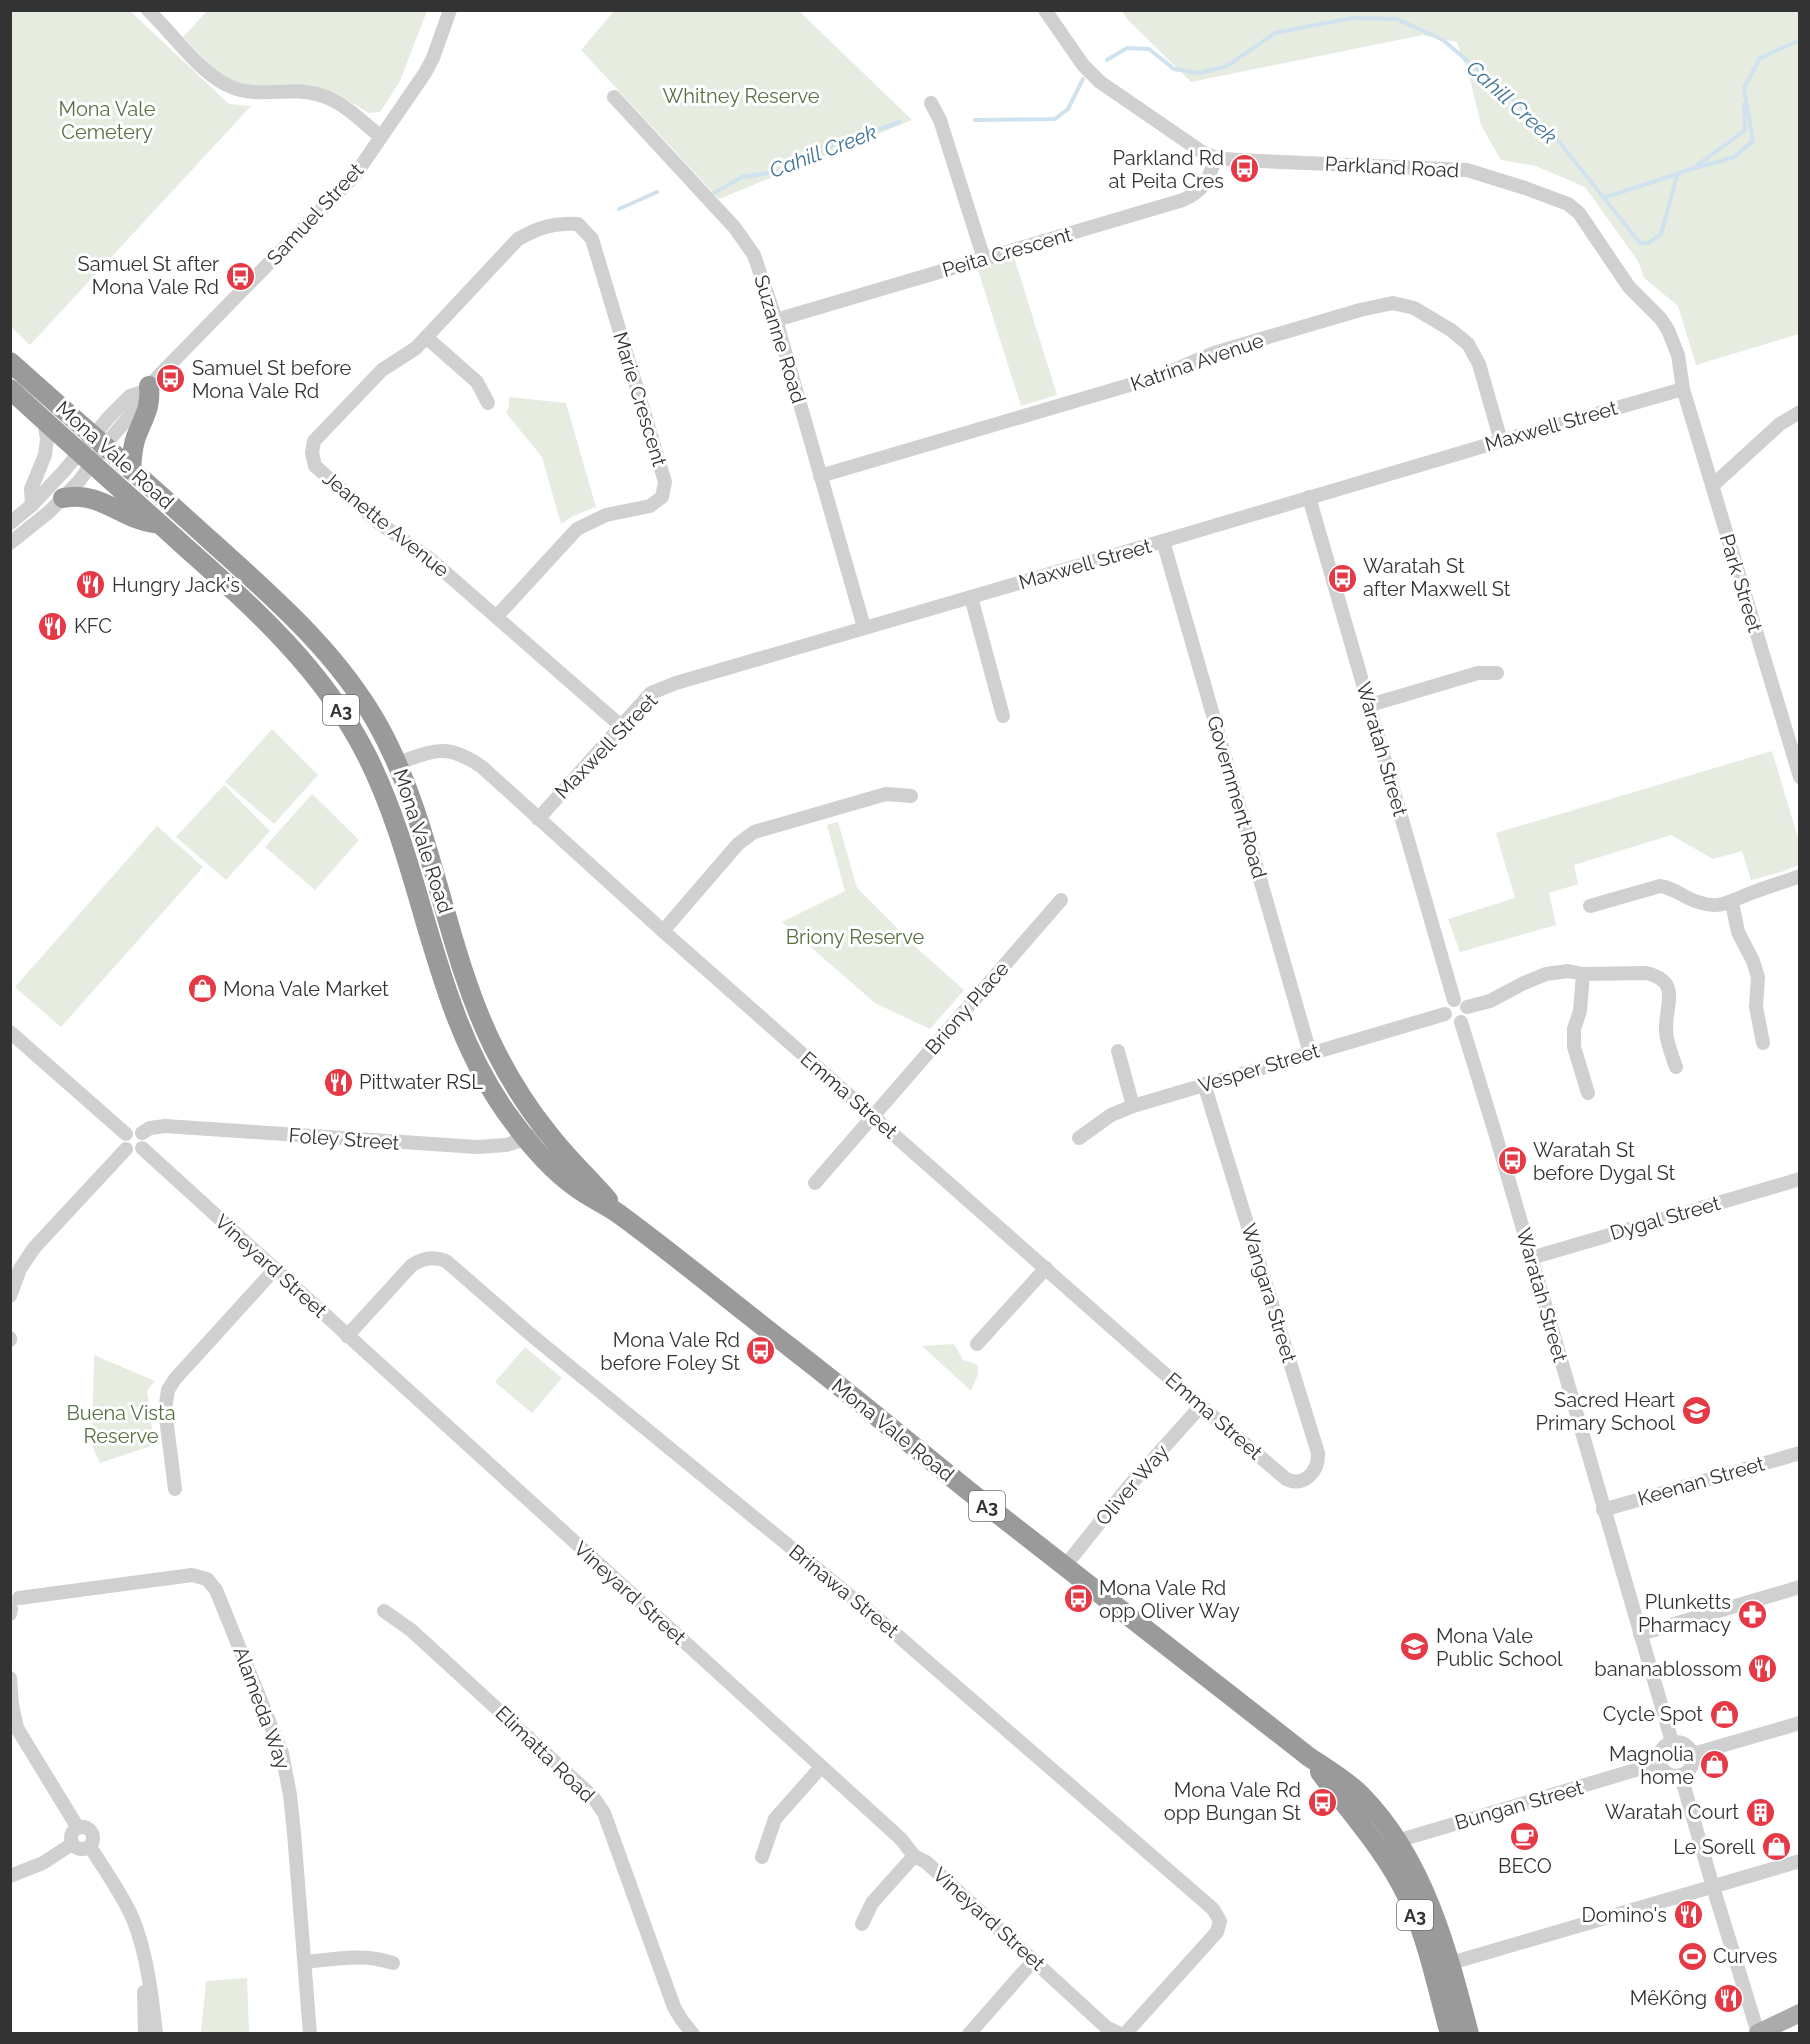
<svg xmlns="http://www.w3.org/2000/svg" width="1810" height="2044" font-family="Raleway,sans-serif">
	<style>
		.green { fill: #e6ecdf }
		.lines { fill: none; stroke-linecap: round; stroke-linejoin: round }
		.stream { stroke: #cfe2ee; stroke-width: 4 }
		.minor { stroke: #d0d0d0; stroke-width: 14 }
		.major { stroke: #ababab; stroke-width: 18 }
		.highway { stroke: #9a9a9a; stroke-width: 20 }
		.labels { text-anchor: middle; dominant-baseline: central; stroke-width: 6; stroke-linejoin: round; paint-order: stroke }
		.shield { fill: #fff; stroke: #707070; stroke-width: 1.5 }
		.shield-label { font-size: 18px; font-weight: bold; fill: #333 }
		.park-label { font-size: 20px; fill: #56703f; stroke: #fff }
		.poi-label { font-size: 20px; fill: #333; stroke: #fff; text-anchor: end }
		.street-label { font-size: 20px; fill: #333; stroke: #fff }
		.water-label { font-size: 21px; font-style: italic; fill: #3f7597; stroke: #fff }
	</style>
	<rect width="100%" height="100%" fill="#fff"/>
	<!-- green -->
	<g class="green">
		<path d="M10 11H130L229 104 251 106 30 345 11 327Z"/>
		<path d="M207 11H427L400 81 380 112 369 113 337 94 312 87 242 86 216 71 183 37Z"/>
		<path d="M614 11H799L912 120 719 199 581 50Z"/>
		<path d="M1122 11H1799V334L1696 365 1678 306 1644 278 1638 261 1585 187 1536 166 1501 160 1481 125 1471 83 1457 42 1423 35 1191 82 1128 20Z"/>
		<path d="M1014 257 1057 395 1021 406 977 267Z"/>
		<path d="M509 397 566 403 596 507 573 516 561 524 542 457 506 413 509 407Z"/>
		<path d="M272 729 318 775 274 824 225 782Z"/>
		<path d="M1772 751 1799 841V865L1781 872 1751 880 1742 851 1713 859 1671 835 1574 865 1578 884 1549 893 1556 925 1460 952 1448 919 1515 898 1496 833Z"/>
		<path d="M224 785 270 831 226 880 176 837Z"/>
		<path d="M312 794 359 840 315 890 265 847Z"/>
		<path d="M838 822 857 888 920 951 964 990 930 1029 875 1003 782 922 845 891 827 825Z"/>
		<path d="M157 826 203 867 61 1027 15 987Z"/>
		<path d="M954 1344 963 1360 978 1365V1374L971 1391 922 1346Z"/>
		<path d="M525 1347 562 1378 532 1413 495 1382Z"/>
		<path d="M94 1355 155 1381 147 1390 154 1445 100 1463 92 1446Z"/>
		<path d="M247 1978 249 2033H201L206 1981Z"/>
	</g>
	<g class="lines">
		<!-- stream -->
		<g class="stream">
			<path d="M1107 60 1127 48 1149 49 1174 69 1200 73 1227 66 1275 33 1352 18 1397 19 1443 40 1552 133 1640 243H1648L1661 234 1678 173 1734 157 1753 141 1744 88 1760 58 1800 40"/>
			<path d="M975 120 1055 119 1068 109 1083 79"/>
			<path d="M1695 167 1745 130 1744 104"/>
			<path d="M714 193 742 177 781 171 810 153 900 122"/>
			<path d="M1603 198 1680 173"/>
			<path d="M619 209 657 192"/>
		</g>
		<!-- minor -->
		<g class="minor">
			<path d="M148 10C171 32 198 70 225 84 255 101 289 85 320 95 344 102 361 121 381 137"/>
			<path d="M1045 10 1083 65 1100 82 1202 152 1216 158 1237 160 1467 170 1525 188 1568 204 1579 213 1629 287 1661 319 1668 330 1678 355 1683 389 1800 777"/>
			<path d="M614 97 735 228 754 255 776 320 864 627"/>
			<path d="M931 103 940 120 984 259"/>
			<path d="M776 320 1183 200C1205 190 1208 180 1216 158"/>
			<path d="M426 337 477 382 488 403"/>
			<path d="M820 476 1160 376 1214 353 1360 310 1393 303 1414 308 1451 330 1468 344 1479 364 1501 441"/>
			<path d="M1712 486 1780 424 1800 412"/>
			<path d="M1309 497 1454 1000"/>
			<path d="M32 505 31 489 45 455 47 439 44 420"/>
			<path d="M10 523 32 505 63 472 109 417 130 396 143 392"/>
			<path d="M1163 541 1310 1053"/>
			<path d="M10 543 49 512 80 480 104 446 139 405 143 392 355 175 425 73 433 58 450 10"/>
			<path d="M971 597 1003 716"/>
			<path d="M497 616 577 529 606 515 650 506 662 497 665 482 592 239 578 224C553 223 540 227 518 239L416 348 382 370 314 441 312 453 315 466 378 522 430 559 621 726"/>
			<path d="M1370 705 1478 673H1497"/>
			<path d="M398 763C435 750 447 743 482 767L663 931 1201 1406 1286 1479C1304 1488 1319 1471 1318 1453L1204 1084"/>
			<path d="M538 819 651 693 676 683 1163 541 1501 441 1683 389"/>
			<path d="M1732 903 1738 932 1753 961 1758 977 1756 1007 1763 1043"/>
			<path d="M1590 906 1660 886C1675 888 1684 898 1698 902 1720 910 1733 900 1751 893 1767 887 1784 882 1800 876"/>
			<path d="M663 931 738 844 754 832 886 794 911 796"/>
			<path d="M1583 974 1580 1011 1574 1029V1047L1588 1093"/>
			<path d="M1467 1007 1490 1001 1524 983 1546 974 1568 971 1583 974 1646 973C1682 981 1665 1005 1666 1030 1666 1042 1672 1055 1676 1067"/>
			<path d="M1461 1022 1496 1136 1672 1742"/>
			<path d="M10 1032 126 1134"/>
			<path d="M1118 1051 1133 1106"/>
			<path d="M142 1133 150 1128 165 1126 477 1147 506 1145 547 1132"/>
			<path d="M1079 1138 1111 1115 1133 1106 1445 1014"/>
			<path d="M142 1148 901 1839 914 1856 926 1862 1106 2027 1120 2034"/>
			<path d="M815 1183 1061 900"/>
			<path d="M1531 1258 1800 1179"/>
			<path d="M10 1296 20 1269 34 1248 126 1149"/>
			<path d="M347 1336 412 1265C424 1258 432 1256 446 1261L530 1334 882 1622 1213 1909 1220 1921 1217 1932 1125 2034"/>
			<path d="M10 1338V1340"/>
			<path d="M977 1344 1046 1268"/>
			<path d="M175 1489 165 1410 168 1390 175 1379 275 1269"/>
			<path d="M1603 1510 1800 1453"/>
			<path d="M1065 1566 1129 1486 1201 1406"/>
			<path d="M19 1598 192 1575 207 1579 216 1590 282 1753 290 1795 294 1833 310 2034"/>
			<path d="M384 1611 411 1630 593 1797 604 1813 674 2007 681 2019 693 2034"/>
			<path d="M10 1614 11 1608"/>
			<path d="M1640 1634 1800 1587"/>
			<path d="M10 1678 12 1705 17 1728 78 1828"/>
			<circle cx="1676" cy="1759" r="17"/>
			<path d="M1693 1754 1800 1723"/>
			<path d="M1681 1776 1713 1887 1758 2033"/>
			<circle cx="82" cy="1838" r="11"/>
			<path d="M1397 1841 1659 1763"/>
			<path d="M90 1847C105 1870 122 1894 133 1919 147 1954 152 1996 156 2034"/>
			<path d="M762 1857 775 1819 821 1767"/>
			<path d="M10 1876 43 1863 72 1844"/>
			<path d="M862 1924 872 1903 914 1856"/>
			<path d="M305 1962C335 1959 364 1953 393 1963"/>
			<path d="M1451 1963 1800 1861"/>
			<path d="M144 1992 145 2034"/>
			<path d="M969 2034 1034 1960"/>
		</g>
		<!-- major -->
		<path class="major" d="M1758 2033 1800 2013"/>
		<!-- highway -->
		<g class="highway">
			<path d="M10 362C77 422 145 481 212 542 273 597 337 652 378 725 434 826 443 945 494 1048 509 1078 527 1107 548 1133 566 1157 588 1177 608 1200"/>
			<path d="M10 389C67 442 126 493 183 545 254 608 324 670 367 756 426 873 432 1017 514 1123 531 1146 551 1169 574 1186 589 1198 608 1205 623 1217 680 1259 735 1305 791 1348 856 1398 917 1450 980 1500 1090 1587 1200 1671 1309 1757 1327 1769 1346 1780 1361 1795 1424 1859 1447 1949 1469 2034"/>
			<path d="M131 470C132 458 132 448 136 437 144 416 151 409 149 386"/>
			<path d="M63 498C100 490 121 519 154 523"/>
			<path d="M1320 1772C1350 1812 1385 1850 1407 1896 1428 1939 1437 1988 1450 2034"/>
		</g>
	</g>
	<!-- icons -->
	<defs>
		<symbol id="bus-disc" viewBox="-11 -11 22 22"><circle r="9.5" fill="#e63946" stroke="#fff"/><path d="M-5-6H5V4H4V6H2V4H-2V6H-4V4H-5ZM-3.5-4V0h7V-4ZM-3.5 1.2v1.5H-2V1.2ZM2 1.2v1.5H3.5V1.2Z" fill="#fff"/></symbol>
		<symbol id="restaurant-disc" viewBox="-11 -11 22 22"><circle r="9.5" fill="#e63946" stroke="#fff"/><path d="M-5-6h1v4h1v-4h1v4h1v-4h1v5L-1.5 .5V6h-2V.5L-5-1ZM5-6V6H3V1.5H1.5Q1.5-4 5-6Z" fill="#fff"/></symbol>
		<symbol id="shop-disc" viewBox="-11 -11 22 22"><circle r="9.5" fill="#e63946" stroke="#fff"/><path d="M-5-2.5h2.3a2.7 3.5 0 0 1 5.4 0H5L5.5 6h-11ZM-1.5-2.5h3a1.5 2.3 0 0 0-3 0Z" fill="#fff"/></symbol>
		<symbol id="school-disc" viewBox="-11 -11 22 22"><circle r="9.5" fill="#e63946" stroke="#fff"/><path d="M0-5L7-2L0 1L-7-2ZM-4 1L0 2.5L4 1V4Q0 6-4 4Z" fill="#fff"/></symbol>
		<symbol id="pharmacy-disc" viewBox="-11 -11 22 22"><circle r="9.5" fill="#e63946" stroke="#fff"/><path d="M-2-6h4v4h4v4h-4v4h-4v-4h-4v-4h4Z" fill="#fff"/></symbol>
		<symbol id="building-disc" viewBox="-11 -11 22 22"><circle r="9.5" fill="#e63946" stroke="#fff"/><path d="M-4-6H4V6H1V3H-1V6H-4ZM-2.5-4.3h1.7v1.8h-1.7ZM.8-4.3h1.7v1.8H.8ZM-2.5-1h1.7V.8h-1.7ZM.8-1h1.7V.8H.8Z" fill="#fff"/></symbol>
		<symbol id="cafe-disc" viewBox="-11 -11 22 22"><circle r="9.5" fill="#e63946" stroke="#fff"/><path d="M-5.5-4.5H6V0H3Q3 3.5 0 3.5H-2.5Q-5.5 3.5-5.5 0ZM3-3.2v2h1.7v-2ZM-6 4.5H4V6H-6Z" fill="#fff"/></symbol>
		<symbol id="stadium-disc" viewBox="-11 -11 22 22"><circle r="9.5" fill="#e63946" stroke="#fff"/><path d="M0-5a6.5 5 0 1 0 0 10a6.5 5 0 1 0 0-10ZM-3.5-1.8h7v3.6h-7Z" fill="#fff"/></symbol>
	</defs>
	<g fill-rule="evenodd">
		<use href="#bus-disc" x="1228" y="152" width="33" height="33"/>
		<use href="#bus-disc" x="224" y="260" width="33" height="33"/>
		<use href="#bus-disc" x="154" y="362" width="33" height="33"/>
		<use href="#bus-disc" x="1326" y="562" width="33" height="33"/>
		<use href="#restaurant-disc" x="74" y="568" width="33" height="33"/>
		<use href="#restaurant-disc" x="36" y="610" width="33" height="33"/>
		<use href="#shop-disc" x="186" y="972" width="33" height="33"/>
		<use href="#restaurant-disc" x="322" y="1066" width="33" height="33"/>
		<use href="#bus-disc" x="1496" y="1144" width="33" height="33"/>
		<use href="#bus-disc" x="744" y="1334" width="33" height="33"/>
		<use href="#school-disc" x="1680" y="1394" width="33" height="33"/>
		<use href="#bus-disc" x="1062" y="1582" width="33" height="33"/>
		<use href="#pharmacy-disc" x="1736" y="1598" width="33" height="33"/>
		<use href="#school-disc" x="1398" y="1630" width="33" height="33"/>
		<use href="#restaurant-disc" x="1746" y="1652" width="33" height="33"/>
		<use href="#shop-disc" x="1708" y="1698" width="33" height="33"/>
		<use href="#shop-disc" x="1698" y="1748" width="33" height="33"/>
		<use href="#bus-disc" x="1306" y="1786" width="33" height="33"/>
		<use href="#building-disc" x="1744" y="1796" width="33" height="33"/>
		<use href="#cafe-disc" x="1508" y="1820" width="33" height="33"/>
		<use href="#shop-disc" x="1760" y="1830" width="33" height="33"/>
		<use href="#restaurant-disc" x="1672" y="1898" width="33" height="33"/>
		<use href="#stadium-disc" x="1676" y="1940" width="33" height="33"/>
		<use href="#restaurant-disc" x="1712" y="1982" width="33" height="33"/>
	</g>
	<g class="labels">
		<!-- shield labels -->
		<g class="shield">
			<rect x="323" y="695" width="36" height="30" rx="4.5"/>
			<rect x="969" y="1491" width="36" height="30" rx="4.5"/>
			<rect x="1397" y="1900" width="36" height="30" rx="4.5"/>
		</g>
		<g class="shield-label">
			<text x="341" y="710">A3</text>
			<text x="987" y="1506">A3</text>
			<text x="1415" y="1915">A3</text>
		</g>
		<!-- park labels -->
		<g class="park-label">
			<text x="741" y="96">Whitney Reserve</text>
			<text x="107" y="109">Mona Vale<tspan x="107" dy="23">Cemetery</tspan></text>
			<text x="855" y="937">Briony Reserve</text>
			<text x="121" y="1413">Buena Vista<tspan x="121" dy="23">Reserve</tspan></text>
		</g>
		<!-- poi labels -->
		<g class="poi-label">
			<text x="1224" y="158">Parkland Rd<tspan x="1224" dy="23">at Peita Cres</tspan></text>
			<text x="219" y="264">Samuel St after<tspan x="219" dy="23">Mona Vale Rd</tspan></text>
			<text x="192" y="368" text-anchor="start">Samuel St before<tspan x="192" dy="23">Mona Vale Rd</tspan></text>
			<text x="1363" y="566" text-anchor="start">Waratah St<tspan x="1363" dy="23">after Maxwell St</tspan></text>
			<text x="112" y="585" text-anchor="start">Hungry Jack's</text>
			<text x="74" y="626" text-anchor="start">KFC</text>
			<text x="223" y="989" text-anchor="start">Mona Vale Market</text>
			<text x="359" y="1082" text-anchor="start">Pittwater RSL</text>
			<text x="1533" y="1150" text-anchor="start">Waratah St<tspan x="1533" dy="23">before Dygal St</tspan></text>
			<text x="740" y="1340">Mona Vale Rd<tspan x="740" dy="23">before Foley St</tspan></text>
			<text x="1675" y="1400">Sacred Heart<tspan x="1675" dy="23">Primary School</tspan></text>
			<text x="1099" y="1588" text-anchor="start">Mona Vale Rd<tspan x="1099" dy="23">opp Oliver Way</tspan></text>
			<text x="1731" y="1602">Plunketts<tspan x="1731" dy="23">Pharmacy</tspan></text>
			<text x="1436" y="1636" text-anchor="start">Mona Vale<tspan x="1436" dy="23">Public School</tspan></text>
			<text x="1742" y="1669">bananablossom</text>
			<text x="1703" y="1714">Cycle Spot</text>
			<text x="1694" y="1754">Magnolia<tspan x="1694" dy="23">home</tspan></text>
			<text x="1301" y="1790">Mona Vale Rd<tspan x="1301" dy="23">opp Bungan St</tspan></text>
			<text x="1739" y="1812">Waratah Court</text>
			<text x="1755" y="1847">Le Sorell</text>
			<text x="1525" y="1866" text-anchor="middle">BECO</text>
			<text x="1667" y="1915">Domino's</text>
			<text x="1713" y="1956" text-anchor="start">Curves</text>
			<text x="1707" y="1998">MêKông</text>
		</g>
		<!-- street labels -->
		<g class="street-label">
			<text transform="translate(1392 167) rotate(3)">Parkland Road</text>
			<text transform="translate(315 214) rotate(-47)">Samuel Street</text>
			<text transform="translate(1007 252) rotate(-16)">Peita Crescent</text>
			<text transform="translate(780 339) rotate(73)">Suzanne Road</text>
			<text transform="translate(1197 362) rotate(-19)">Katrina Avenue</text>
			<text transform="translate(640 399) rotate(73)">Marie Crescent</text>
			<text transform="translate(1551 426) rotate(-16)">Maxwell Street</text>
			<text transform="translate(115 455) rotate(42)">Mona Vale Road</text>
			<text transform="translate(386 524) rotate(39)">Jeanette Avenue</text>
			<text transform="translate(1085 564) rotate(-16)">Maxwell Street</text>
			<text transform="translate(1741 583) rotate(73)">Park Street</text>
			<text transform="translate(606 746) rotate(-46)">Maxwell Street</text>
			<text transform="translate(1382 749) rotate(74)">Waratah Street</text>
			<text transform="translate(1237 797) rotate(74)">Government Road</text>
			<text transform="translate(423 841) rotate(72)">Mona Vale Road</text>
			<text transform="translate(967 1008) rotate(-49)">Briony Place</text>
			<text transform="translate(1259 1068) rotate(-17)">Vesper Street</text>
			<text transform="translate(849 1095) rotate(41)">Emma Street</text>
			<text transform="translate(344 1139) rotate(4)">Foley Street</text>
			<text transform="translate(1665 1218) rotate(-16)">Dygal Street</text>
			<text transform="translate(271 1266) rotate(42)">Vineyard Street</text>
			<text transform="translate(1269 1293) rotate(73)">Wangara Street</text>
			<text transform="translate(1542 1295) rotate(74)">Waratah Street</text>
			<text transform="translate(1214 1416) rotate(41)">Emma Street</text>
			<text transform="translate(893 1430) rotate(39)">Mona Vale Road</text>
			<text transform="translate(1701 1481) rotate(-16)">Keenan Street</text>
			<text transform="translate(1132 1485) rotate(-49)">Oliver Way</text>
			<text transform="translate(844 1591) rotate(39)">Brinawa Street</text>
			<text transform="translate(630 1593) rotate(42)">Vineyard Street</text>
			<text transform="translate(262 1708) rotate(70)">Alameda Way</text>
			<text transform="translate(545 1754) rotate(44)">Elimatta Road</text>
			<text transform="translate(1519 1805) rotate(-16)">Bungan Street</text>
			<text transform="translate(989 1919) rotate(42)">Vineyard Street</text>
		</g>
		<!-- water labels -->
		<g class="water-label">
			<text transform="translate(1512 102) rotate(42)">Cahill Creek</text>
			<text transform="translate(823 151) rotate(-21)">Cahill Creek</text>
		</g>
	</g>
	<!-- border -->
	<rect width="1810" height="2044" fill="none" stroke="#333333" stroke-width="24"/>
</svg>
